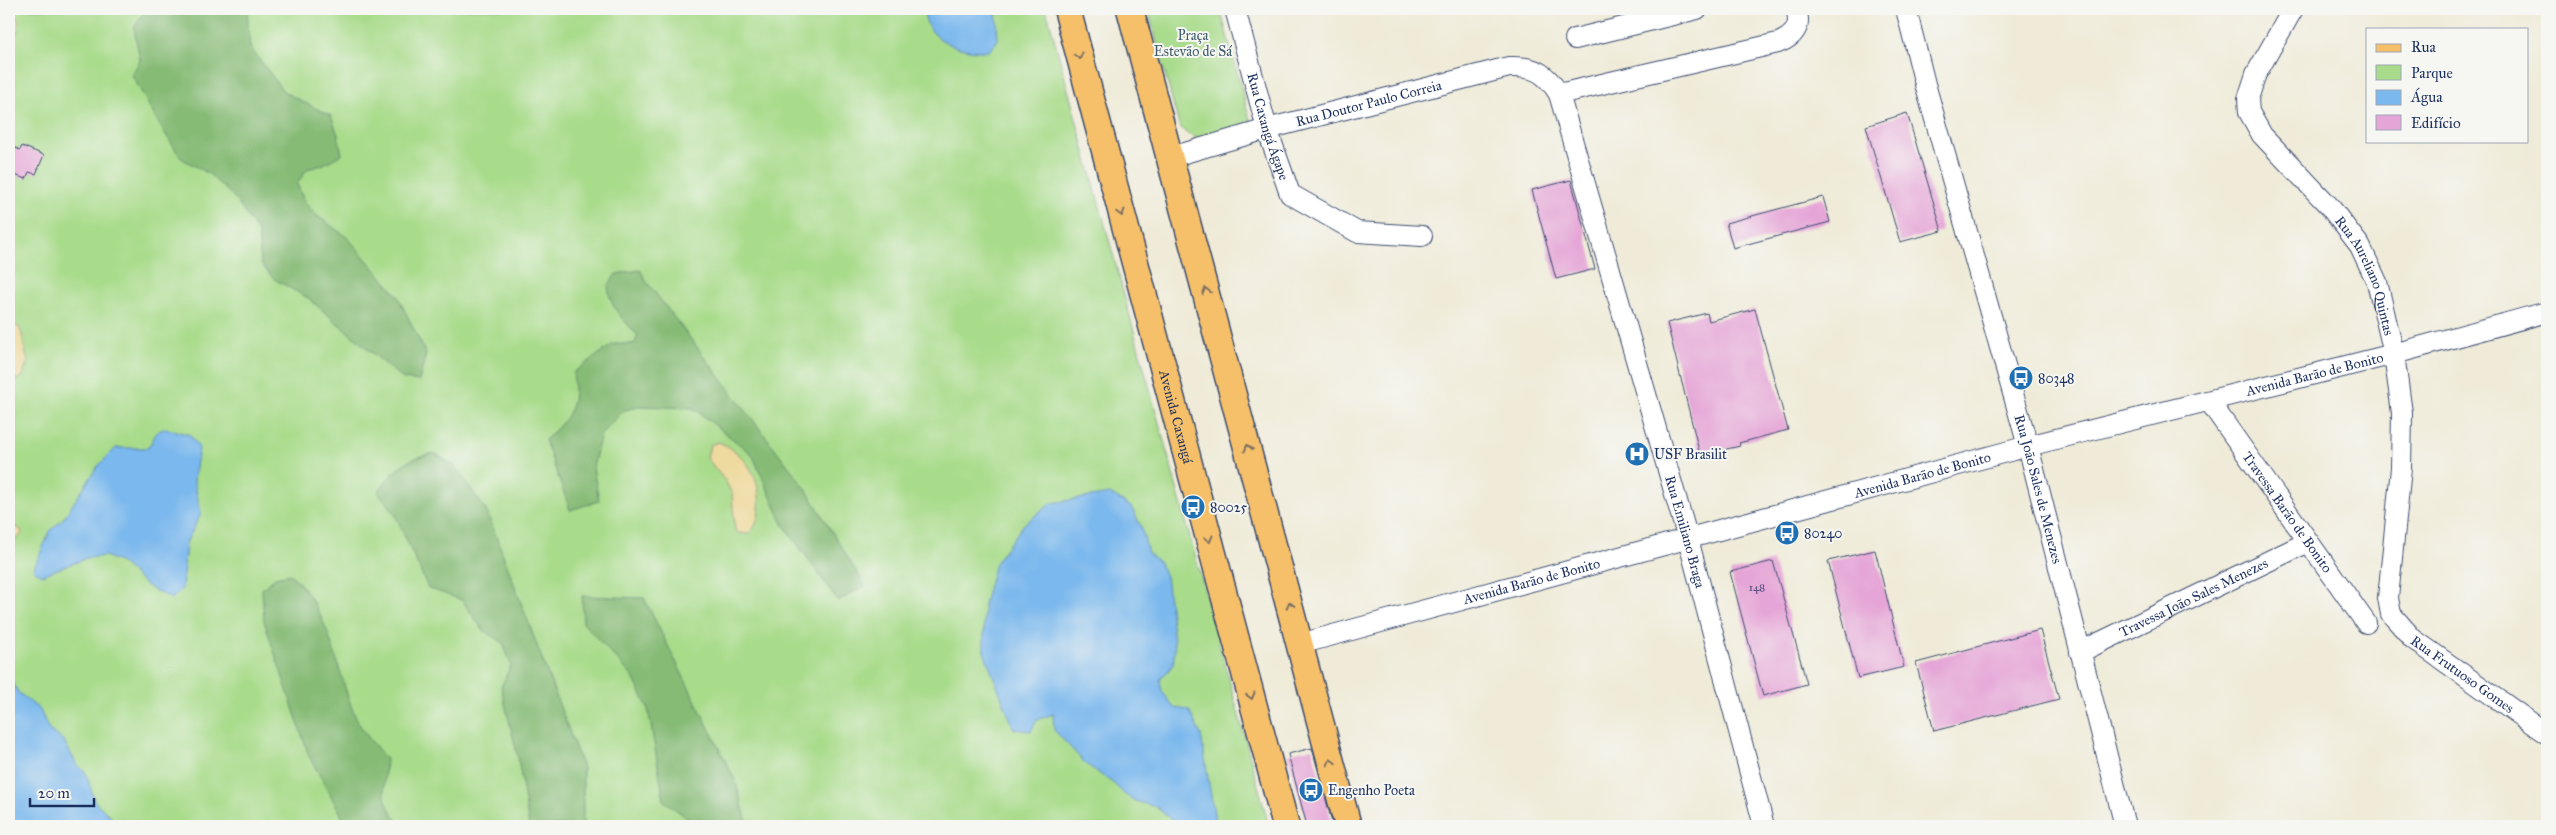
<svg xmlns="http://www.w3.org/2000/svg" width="2556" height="835" font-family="'IM FELL Great Primer',serif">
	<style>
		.green { fill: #a8db8a; stroke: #628574 }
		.forest { fill: #86bb76; stroke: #50756a }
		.sand { fill: #eeda9e; stroke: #84847e }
		.water { fill: #7ab8ed; stroke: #4a74a6 }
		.building { fill: #e5a5d7 }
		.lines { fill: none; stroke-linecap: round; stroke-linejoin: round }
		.minor-casing { stroke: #3b4b70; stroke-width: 22 }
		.major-casing { stroke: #3b4b70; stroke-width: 29 }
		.minor { stroke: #fff; stroke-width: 20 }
		.major { stroke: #f6c06b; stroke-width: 26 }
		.oneway { stroke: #7e7064 }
		.labels { text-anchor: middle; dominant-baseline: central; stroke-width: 4; stroke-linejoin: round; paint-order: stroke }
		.number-label { font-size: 11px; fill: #4e4c7c }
		.park-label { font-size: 14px; fill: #3e5a69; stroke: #f6f6f2 }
		.street-label { font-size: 14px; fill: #1b2f5e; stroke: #f6f6f2 }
		.poi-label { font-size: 14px; fill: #1b2f5e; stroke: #f6f6f2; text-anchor: start }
	</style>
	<rect width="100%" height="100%" fill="#f6f6f2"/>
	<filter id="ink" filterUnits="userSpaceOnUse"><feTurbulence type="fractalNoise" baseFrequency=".02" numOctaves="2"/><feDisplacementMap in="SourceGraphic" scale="10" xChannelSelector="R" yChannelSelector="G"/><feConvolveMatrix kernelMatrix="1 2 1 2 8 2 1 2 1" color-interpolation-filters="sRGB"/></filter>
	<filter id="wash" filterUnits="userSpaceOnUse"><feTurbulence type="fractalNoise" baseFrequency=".0096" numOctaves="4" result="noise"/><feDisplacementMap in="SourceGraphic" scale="20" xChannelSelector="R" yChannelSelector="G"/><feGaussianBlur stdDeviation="1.12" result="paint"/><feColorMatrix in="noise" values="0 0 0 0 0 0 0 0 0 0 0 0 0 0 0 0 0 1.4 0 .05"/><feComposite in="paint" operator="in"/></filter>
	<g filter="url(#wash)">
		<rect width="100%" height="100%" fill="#efebd8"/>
		<!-- green -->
		<g class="green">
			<path d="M9 9H1046L1269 826H9Z"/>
			<path d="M1148 9H1220L1251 124C1228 131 1192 153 1178 122Z"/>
		</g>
		<!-- forest -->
		<g class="forest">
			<path d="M146 9H247L250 47 284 92 331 116 338 135 342 154 322 165 307 169 297 184 304 201 316 215 348 238 397 295 426 354 419 381 403 379 308 298 274 279 261 264 258 232 233 196 209 174 181 158 159 124 132 75 140 60 134 28Z"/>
			<path d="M640 270 646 281 806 489 865 586 838 601 783 524 752 454 693 408 638 406 623 411 601 434 593 467 599 501 570 510 545 440C569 418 577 407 573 373L613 344H634L638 336C623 318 611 311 608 286L616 274Z"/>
			<path d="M434 453 455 466 487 512 583 768V826H529L518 758 501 687 511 665 503 643 483 630 462 600 428 588 394 512 378 492C396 468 404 459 434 453Z"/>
			<path d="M290 574C330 608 336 670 355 716 361 731 376 746 386 759 383 792 380 800 402 826H344L341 814 309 756 264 621 262 589 275 577Z"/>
			<path d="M582 596 644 598 735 780 748 826H699L664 801 648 708 633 677 583 623Z"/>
		</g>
		<!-- sand -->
		<g class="sand">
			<path d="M9 10C20 16 21 25 15 35L9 38Z"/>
			<path d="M9 325 18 326C25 335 22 348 28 360L23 376 16 380 9 375 11 359 9 356Z"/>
			<path d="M718 442C747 452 762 481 759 510 758 519 756 529 747 534L738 533 735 530 732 494 726 482 707 458 710 445Z"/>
			<path d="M16 527 21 530 22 534 10 544 9 548V528Z"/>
		</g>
		<!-- water -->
		<g class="water">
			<path d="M924 9H996L998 40 989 51C963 53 924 41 924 9Z"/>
			<path d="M165 428 190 435 199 448 194 480 201 514 186 543 182 589 172 599 148 587 121 563 105 556 87 558 42 575 33 570 50 531 63 519 98 466 116 448H148L157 432Z"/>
			<path d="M1110 494 1131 507 1141 526 1148 553 1158 561 1166 576 1175 648 1173 665 1160 680 1162 691 1174 708 1189 710 1201 735 1216 826H1179L1156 807 1135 801 1124 794 1114 784 1086 764 1054 730 1053 714 1037 720 1031 731 1014 729 984 652V604L995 563 1024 524 1052 503Z"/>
			<path d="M9 676 18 692 40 710 49 730 64 741 77 765 86 773 95 802 121 826H9Z"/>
		</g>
		<g id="blocks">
			<!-- building -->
			<g class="building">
				<path d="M1907 113 1942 231 1900 242 1866 126Z"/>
				<path d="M9 145 20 150 22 146 44 155 36 174 29 172 26 179 9 173Z"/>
				<path d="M1571 180 1595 269 1556 279 1532 190Z"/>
				<path d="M1823 197 1830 222 1733 248 1726 223Z"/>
				<path d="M1755 309 1788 430 1739 443 1740 446 1700 455 1667 323 1707 313 1709 321Z"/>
				<path d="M1875 550 1904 667 1858 678 1828 561Z"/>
				<path d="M1773 561 1807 684 1763 696 1730 572Z"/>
				<path d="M2040 630 2059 699 1934 731 1916 663Z"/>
				<path d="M1312 748 1333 826H1307L1288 754Z"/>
			</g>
		</g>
	</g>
	<g filter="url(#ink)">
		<use href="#blocks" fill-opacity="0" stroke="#3b4b70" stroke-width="1"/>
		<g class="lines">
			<defs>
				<g id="minor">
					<path id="s1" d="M1235 9 1267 129 1290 194 1357 232 1422 236"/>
					<path id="s2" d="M1906 9 1925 84 2028 446 2125 826"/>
					<path id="s3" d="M2293 9 2256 74 2248 99 2249 112 2262 135 2330 207 2360 246 2377 282 2394 354 2402 413 2401 468 2388 598 2391 614 2413 639 2547 734"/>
					<path d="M1575 39 1697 9"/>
					<path d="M1559 94 1778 43C1794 37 1802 26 1796 9"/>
					<path id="s4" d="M1171 157 1267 129 1509 67C1535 66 1546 73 1559 94L1688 539 1764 826"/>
					<path id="s5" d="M2209 401 2366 623"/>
					<path id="s6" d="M1300 644 2028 446 2394 354 2547 312"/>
					<path id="s7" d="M2080 652 2308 542"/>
				</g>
				<g id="major">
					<path id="s8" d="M1067 9 1286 826"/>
					<path d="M1130 9 1348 826"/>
				</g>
			</defs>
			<!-- minor casing -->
			<use href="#minor" class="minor-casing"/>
			<!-- major casing -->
			<use href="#major" class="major-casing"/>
			<!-- minor -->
			<use href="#minor" class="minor"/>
			<!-- major -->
			<use href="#major" class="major"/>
		</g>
		<!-- one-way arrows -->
		<defs><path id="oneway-chevron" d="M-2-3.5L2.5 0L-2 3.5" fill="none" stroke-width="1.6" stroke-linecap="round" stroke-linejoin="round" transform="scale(1.25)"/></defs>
		<g class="oneway">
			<use href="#oneway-chevron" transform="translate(1079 56) rotate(75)"/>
			<use href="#oneway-chevron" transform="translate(1121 213) rotate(75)"/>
			<use href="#oneway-chevron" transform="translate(1206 291) rotate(-105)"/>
			<use href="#oneway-chevron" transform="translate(1248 448) rotate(-105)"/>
			<use href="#oneway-chevron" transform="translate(1209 539) rotate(75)"/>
			<use href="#oneway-chevron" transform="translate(1290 605) rotate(-105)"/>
			<use href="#oneway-chevron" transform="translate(1251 696) rotate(75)"/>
			<use href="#oneway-chevron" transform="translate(1331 762) rotate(-105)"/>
		</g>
	</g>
	<!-- icons -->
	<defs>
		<symbol id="bus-disc" viewBox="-11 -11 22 22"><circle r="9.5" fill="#1f6fb2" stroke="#f6f6f2"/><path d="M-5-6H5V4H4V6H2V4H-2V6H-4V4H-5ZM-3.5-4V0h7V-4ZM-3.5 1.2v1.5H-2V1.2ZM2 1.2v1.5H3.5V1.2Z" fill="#fff"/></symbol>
		<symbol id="hospital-disc" viewBox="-11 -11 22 22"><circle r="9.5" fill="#1f6fb2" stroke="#f6f6f2"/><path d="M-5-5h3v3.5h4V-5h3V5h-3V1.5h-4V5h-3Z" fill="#fff"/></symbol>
	</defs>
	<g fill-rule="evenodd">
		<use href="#bus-disc" x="2007" y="364" width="28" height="28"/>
		<use href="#hospital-disc" x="1623" y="440" width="28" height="28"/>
		<use href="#bus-disc" x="1179" y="493" width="28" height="28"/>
		<use href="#bus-disc" x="1773" y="519" width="28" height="28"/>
		<use href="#bus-disc" x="1297" y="776" width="28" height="28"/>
	</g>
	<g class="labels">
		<!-- number labels -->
		<g class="number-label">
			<text x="1757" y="587">148</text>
		</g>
		<!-- park labels -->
		<g class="park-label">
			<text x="1193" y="35">Praça<tspan x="1193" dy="16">Estevão de Sá</tspan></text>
		</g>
		<!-- street labels -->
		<g class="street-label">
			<text stroke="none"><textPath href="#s4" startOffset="205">Rua Doutor Paulo Correia</textPath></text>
			<text stroke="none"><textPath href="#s1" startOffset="122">Rua Caxangá Ágape</textPath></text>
			<text stroke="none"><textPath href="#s3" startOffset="318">Rua Aureliano Quintas</textPath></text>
			<text stroke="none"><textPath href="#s6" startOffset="1050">Avenida Barão de Bonito</textPath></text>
			<text stroke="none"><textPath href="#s8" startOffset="422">Avenida Caxangá</textPath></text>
			<text stroke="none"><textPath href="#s6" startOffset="645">Avenida Barão de Bonito</textPath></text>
			<text stroke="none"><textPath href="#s2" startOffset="498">Rua João Sales de Menezes</textPath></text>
			<text stroke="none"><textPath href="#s5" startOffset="136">Travessa Barão de Bonito</textPath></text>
			<text stroke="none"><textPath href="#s4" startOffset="866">Rua Emiliano Braga</textPath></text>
			<text stroke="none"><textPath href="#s6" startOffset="240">Avenida Barão de Bonito</textPath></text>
			<text stroke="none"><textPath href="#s7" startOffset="126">Travessa João Sales Menezes</textPath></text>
			<text stroke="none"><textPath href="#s3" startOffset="758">Rua Frutuoso Gomes</textPath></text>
		</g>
		<!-- poi labels -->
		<g class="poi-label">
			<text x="2038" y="378">80348</text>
			<text x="1654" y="454">USF Brasilit</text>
			<text x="1210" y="507">80025</text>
			<text x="1804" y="533">80240</text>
			<text x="1328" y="790">Engenho Poeta</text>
		</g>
	</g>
	<!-- margin -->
	<rect width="2556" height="835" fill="none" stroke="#f6f6f2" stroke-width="30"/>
	<!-- legend -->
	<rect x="2366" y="28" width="162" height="115" fill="#f6f6f2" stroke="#9ea6b7"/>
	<rect x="2376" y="44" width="25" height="8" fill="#f6c06b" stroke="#9ea6b7"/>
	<text x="2411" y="52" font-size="15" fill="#1b2f5e">Rua</text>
	<rect x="2376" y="65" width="25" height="15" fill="#a8db8a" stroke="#9ea6b7"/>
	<text x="2411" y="78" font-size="15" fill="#1b2f5e">Parque</text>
	<rect x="2376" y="90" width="25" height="15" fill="#7ab8ed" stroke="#9ea6b7"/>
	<text x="2411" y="102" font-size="15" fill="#1b2f5e">Água</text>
	<rect x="2376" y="115" width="25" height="15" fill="#e5a5d7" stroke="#9ea6b7"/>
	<text x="2411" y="128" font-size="15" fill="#1b2f5e">Edifício</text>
	<!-- scale -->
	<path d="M30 798v8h64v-8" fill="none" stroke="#1b2f5e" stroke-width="2.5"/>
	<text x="38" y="798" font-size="15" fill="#1b2f5e" stroke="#f6f6f2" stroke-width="4" paint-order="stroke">20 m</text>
</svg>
